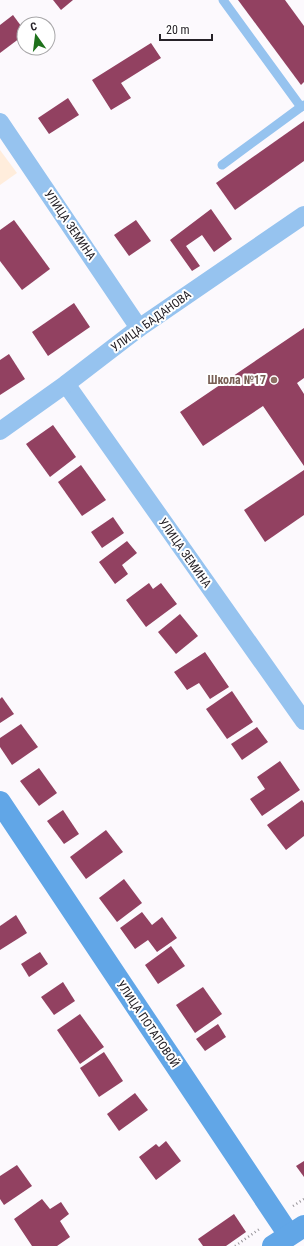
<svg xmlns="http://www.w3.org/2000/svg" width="304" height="1246" font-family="'Roboto Condensed',sans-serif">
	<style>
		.commercial { fill: #ffeddc }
		.building { fill: #924161 }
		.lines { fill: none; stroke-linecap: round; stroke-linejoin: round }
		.path { stroke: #979499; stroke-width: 2.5; stroke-dasharray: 1 3; stroke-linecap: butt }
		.lane { stroke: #96c3ef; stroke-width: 9 }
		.street { stroke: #96c3ef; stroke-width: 18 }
		.secondary { stroke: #61a6e7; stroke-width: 22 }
		.education-dot { fill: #8d6e63; stroke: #fff; stroke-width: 1.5 }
		.labels { text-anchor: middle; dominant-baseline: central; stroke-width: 4; stroke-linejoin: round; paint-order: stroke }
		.street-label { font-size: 12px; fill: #262228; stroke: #fff }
		.education-label { font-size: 12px; font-weight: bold; fill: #785e54; stroke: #fff; text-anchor: end }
	</style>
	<rect width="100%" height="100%" fill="#fcf9fd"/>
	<!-- commercial -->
	<path class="commercial" d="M0 150 17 173 0 185Z"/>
	<!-- building -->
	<g class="building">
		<path d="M53 0H73L61 10Z"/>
		<path d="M238 0H285L304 26V82L301 85Z"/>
		<path d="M13 15 24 30V35L0 53V25Z"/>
		<path d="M151 43 161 58 121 83 131 98 111 110 92 80Z"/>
		<path d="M68 98 79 115 49 134 38 118Z"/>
		<path d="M304 121V161L235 210 216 183Z"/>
		<path d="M211 209 232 239 214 252 202 235 186 246 200 266 192 271 170 240Z"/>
		<path d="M14 220 50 269 22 290 0 261V230Z"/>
		<path d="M136 220 151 241 129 256 114 235Z"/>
		<path d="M74 303 90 327 48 356 32 332Z"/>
		<path d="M304 328V378L297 383 304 394V466L263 406 203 446 180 412Z"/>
		<path d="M9 354 25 379 0 395V360Z"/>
		<path d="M53 425 76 457 50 477 26 444Z"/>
		<path d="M81 465 106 500 82 516 58 482Z"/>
		<path d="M304 470V515L265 542 244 510Z"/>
		<path d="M113 517 124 533 102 548 91 532Z"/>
		<path d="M127 541 137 553 122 565 128 574 115 584 99 562Z"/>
		<path d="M149 583 153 589 161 583 177 604 146 627 126 600Z"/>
		<path d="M180 614 198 636 176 654 158 632Z"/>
		<path d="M205 652 229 687 210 699 199 683 187 690 174 672Z"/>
		<path d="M232 691 253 722 227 739 206 709Z"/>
		<path d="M2 697 14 714 0 723V699Z"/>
		<path d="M21 724 38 747 12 765 0 747V738Z"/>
		<path d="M257 727 268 742 242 760 231 744Z"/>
		<path d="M280 761 300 790 262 816 250 799 265 789 257 777Z"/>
		<path d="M39 768 57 793 39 806 20 781Z"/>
		<path d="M302 800 304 803V836L286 850 267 825Z"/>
		<path d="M63 810 79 834 64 844 47 821Z"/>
		<path d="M106 830 123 852 86 879 70 857Z"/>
		<path d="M124 879 142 903 117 922 99 898Z"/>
		<path d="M142 912 152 925 162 917 177 938 157 952 148 940 135 949 120 928Z"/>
		<path d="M16 915 27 933 0 950V926Z"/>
		<path d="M171 946 185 966 158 984 145 965Z"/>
		<path d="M40 952 48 964 29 977 21 964Z"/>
		<path d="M63 982 75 1001 54 1015 41 997Z"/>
		<path d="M203 987 222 1014 195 1033 176 1005Z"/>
		<path d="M80 1014 104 1047 80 1064 57 1030Z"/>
		<path d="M218 1024 226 1037 205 1051 196 1039Z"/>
		<path d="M104 1052 123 1081 99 1097 80 1068Z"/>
		<path d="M135 1093 148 1110 119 1131 107 1114Z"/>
		<path d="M166 1141 181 1161 156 1180 139 1157 156 1144 159 1147Z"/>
		<path d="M304 1161V1177L296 1166Z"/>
		<path d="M17 1165 32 1186 4 1205 0 1199V1176Z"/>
		<path d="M42 1199 50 1209 61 1202 69 1214 60 1221 70 1237 57 1246H32L14 1219Z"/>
		<path d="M234 1214 246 1232 226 1246H203L198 1239Z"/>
	</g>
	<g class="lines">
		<!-- path -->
		<g class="path">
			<path d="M293 1206 304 1199"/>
			<path d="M235 1246 261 1228"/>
		</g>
		<!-- lane -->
		<g class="lane">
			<path d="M223 0 301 107 304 105"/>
			<path d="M222 165 301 107"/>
		</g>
		<!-- street -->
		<g class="street">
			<path d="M0 122 139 328"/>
			<path d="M66 384 304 721"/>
			<path d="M0 431 66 384 139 328 304 215"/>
		</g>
		<!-- secondary -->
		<g class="secondary">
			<path d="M0 802 289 1235"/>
			<path d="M273 1246 304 1226"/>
		</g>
	</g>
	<!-- markers -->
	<circle class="education-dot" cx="274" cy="380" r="4"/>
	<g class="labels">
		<!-- street labels -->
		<g class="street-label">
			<text transform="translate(70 225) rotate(56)">УЛИЦА ЗЕМИНА</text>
			<text transform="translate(151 321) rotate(-36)">УЛИЦА БАДАНОВА</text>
			<text transform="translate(185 553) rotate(55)">УЛИЦА ЗЕМИНА</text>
			<text transform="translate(148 1024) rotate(56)">УЛИЦА ПОТАПОВОЙ</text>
		</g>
		<!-- education labels -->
		<g class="education-label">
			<text x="266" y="380">Школа №17</text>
		</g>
	</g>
	<!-- north arrow -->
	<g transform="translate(36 36) rotate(346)"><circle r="19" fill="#ffffff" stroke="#a8a7a9"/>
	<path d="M0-3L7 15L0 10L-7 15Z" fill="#1e711b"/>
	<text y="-6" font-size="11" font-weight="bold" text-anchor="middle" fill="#262228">С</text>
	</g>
	<!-- scale -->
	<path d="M160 34v6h52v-6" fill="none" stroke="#262228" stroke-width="2"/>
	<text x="166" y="34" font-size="12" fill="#262228" stroke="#ffffff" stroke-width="3" paint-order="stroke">20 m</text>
</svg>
